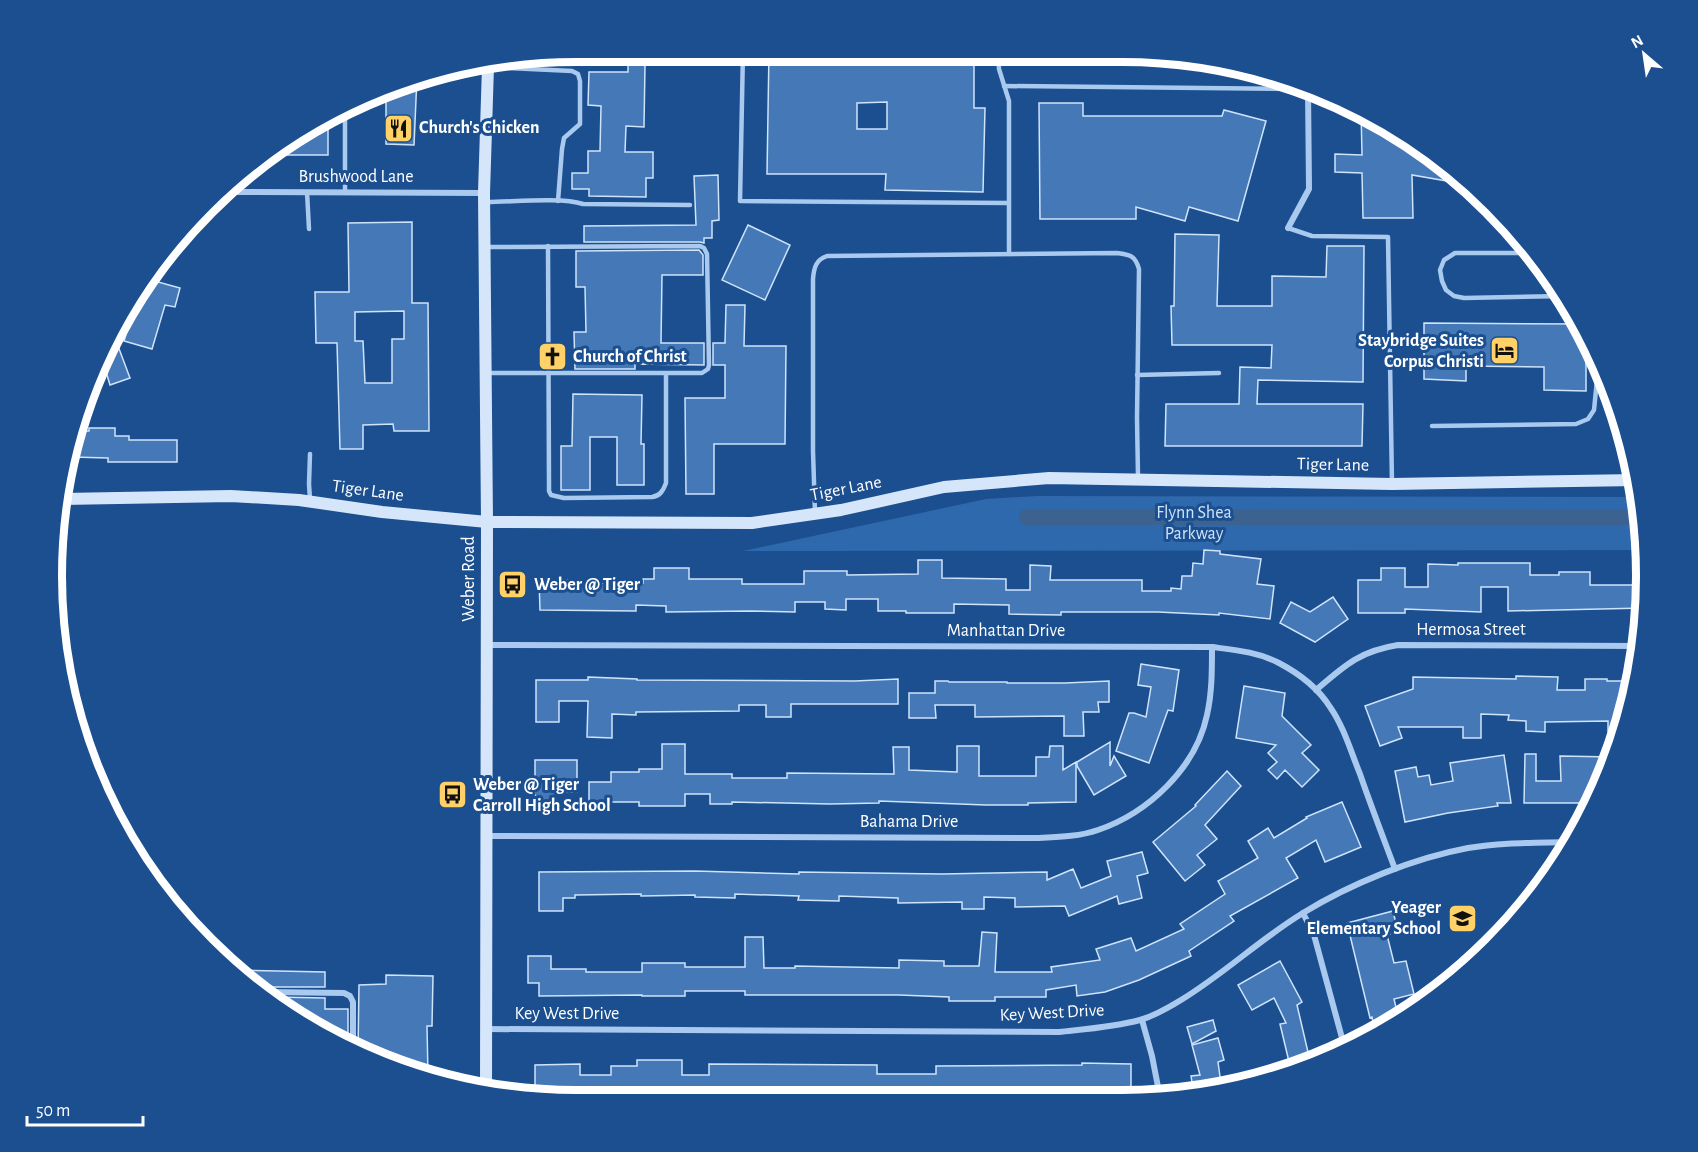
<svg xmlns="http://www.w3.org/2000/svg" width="1698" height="1152" font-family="'Alegreya Sans',sans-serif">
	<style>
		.green { fill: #2e69ad }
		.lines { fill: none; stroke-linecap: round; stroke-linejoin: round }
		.canal { stroke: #3c6290; stroke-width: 16 }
		.building { fill: #4478b7; stroke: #cfe3fa; stroke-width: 1.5; fill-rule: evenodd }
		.lane { stroke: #a9c9ee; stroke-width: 4.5 }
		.street { stroke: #a9c9ee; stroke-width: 6 }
		.secondary { stroke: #d6e6fa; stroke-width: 12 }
		.labels { text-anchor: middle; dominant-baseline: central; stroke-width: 6; stroke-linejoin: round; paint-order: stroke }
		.poi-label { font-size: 18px; font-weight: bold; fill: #fff; stroke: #1b4f8f; text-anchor: start }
		.street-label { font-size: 18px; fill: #fff; stroke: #1b4f8f }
		.park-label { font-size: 18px; fill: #cfe3fa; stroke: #1b4f8f }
		.rim { fill: none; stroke: #fff; stroke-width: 8 }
	</style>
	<rect width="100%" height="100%" fill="#1b4f8f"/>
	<!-- green -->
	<path class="green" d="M1037 496 1639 497 1644 550 743 551 986 499Z"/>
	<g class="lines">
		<!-- canal -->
		<path class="canal" d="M1027 517H1641"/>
	</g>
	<!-- building -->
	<g class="building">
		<path d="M628 51H650V65H645L644 127 626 126 625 152H653V178H646V197L589 196V189H572V173H588V151H600L601 106 588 105 589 72H628Z"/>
		<path d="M769 51H857V57L941 56V51H973V56H974V108H985L983 192 885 190 886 174H767ZM887 102V129H857V103Z"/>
		<path d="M417 77 414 145 386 144V99H367L408 79Z"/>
		<path d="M1039 103H1083V116H1222L1224 110 1266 121 1238 221 1189 207 1185 221 1136 207V219H1040Z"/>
		<path d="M1361 110 1416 150 1464 184 1412 175 1413 218H1363L1362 173 1335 172V154L1362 155Z"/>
		<path d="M307 128 328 129V155H268L284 140Z"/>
		<path d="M718 175 719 220 712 221V238H704V243L700 242H584V226L696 225 694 176Z"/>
		<path d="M412 222V303H428L429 431H394L393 424 363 425V449H340L337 343H316L315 292H349L348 223ZM404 311V339H392V383H365L363 341H355V312Z"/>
		<path d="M748 225 790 245 765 300 722 280Z"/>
		<path d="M1175 234 1219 235 1217 306H1272V276L1326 277 1327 246H1364L1363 382 1258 380 1257 404H1363L1362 446H1165L1166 404H1239L1240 367 1271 368 1272 345H1172L1171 306H1174Z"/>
		<path d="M699 250 703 255V275H662L661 343H704V365L635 364V369H575L574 332H586L585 287H576V251Z"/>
		<path d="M164 252H166L158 282 180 288 175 307 165 305 152 349 124 341 139 293 160 256Z"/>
		<path d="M726 305H745L744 346H786L785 444H714V494H686L685 398H725V365H713V343H725Z"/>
		<path d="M1424 323 1580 324 1586 336V391L1544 390V367L1466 366V381L1424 379Z"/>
		<path d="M118 346 130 378 110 385 107 375 89 381 91 375 105 351Z"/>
		<path d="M573 394 642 395 641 444H644V485H617V437H590V490H561V446H572Z"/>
		<path d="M89 428H115V436H129V440H177V462H108V458L72 457 78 431H89Z"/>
		<path d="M1204 550 1220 551V554L1261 559 1257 584 1274 586 1270 619 1219 613V615L1158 612H1061V615L1009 614V605L954 604V613H906V611H878V599H846V610L825 609V602H795V612L750 611 666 612V606L636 605V611L540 610 539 580H579V583H643V579H654V568H689V579H742V584H804V571H847V575L918 574V560H942V578L1006 579V590H1030V565L1051 566 1050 580H1142V591H1171V588L1181 589 1182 576H1192L1193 563 1203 564Z"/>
		<path d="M1458 563H1530V575H1559V572H1590V585H1646L1644 608 1508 611V587H1481V612L1405 609V613H1358V580H1381V568H1405V587H1428V564L1458 565Z"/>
		<path d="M1333 597 1348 619 1315 642 1280 623 1291 602 1310 612Z"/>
		<path d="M1141 664 1179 670 1173 711 1168 710 1149 763 1116 751 1129 713H1134L1146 717 1151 687 1138 685Z"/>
		<path d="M1516 676 1558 677 1557 690H1585V679H1607V681H1636L1621 731H1608V721L1545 722V732L1526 731V721L1508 720 1509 715 1481 714V738H1463V727H1398L1402 738 1380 746 1365 706 1413 689V677L1516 679Z"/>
		<path d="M588 677 637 679V680L855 681 898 679V704H791V717H766V705H739V711L636 712V715L612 714V738L587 737 588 701H559V722H536V680H588Z"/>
		<path d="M935 681H948L949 682H1007V683H1065L1109 681V702H1098L1099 712H1083L1084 736H1064V716L975 717V705H935L936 718H909V693H935Z"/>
		<path d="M1244 686 1285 693 1282 716 1311 745 1302 753 1319 770 1302 787 1285 770 1277 779 1268 770 1277 762 1268 753 1276 745 1236 738Z"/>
		<path d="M1110 742V766L1114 756 1126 776 1094 795 1077 766V762Z"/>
		<path d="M662 744H685V774H732V778H787V773L894 774 893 747H909V770L957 772V746H979V776H1036V757H1049L1050 746H1063V770L1076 762V802L1028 803V805H986L879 801V803L830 804 732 802V804H710V794H685V806H639V802H589V782H611V772H639V769H662Z"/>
		<path d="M1525 754H1536V781H1561L1560 756 1613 757 1607 777 1593 803H1524Z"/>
		<path d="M1504 755 1511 803H1497L1498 806 1448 813 1405 822 1395 771 1416 767 1418 777 1429 775 1431 785 1453 781 1450 763Z"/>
		<path d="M535 760H577V792H556V802H535Z"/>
		<path d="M1227 771 1241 786 1205 825 1217 839 1197 855 1205 865 1185 881 1153 842 1196 806 1195 805Z"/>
		<path d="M1342 802 1361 847 1325 862 1316 840 1286 858 1298 878 1230 916 1234 921 1189 951 1191 956 1139 980 1105 992 1077 996 1076 985 1046 990V997H995V1001H949V997L899 995H745V991H685V996H642V995L539 996V983H528V956H551V969H586V972H642V963H685V967H745V937H763L764 968H795V966L899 968V960L944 961V966H979L982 932 997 933 995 972H1052L1051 967 1100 960 1096 949 1131 938 1136 951 1184 929 1180 924 1225 894 1218 881 1258 858 1248 841 1268 828 1274 838 1307 818 1306 817Z"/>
		<path d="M1142 852 1148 873 1137 876 1142 898 1119 904 1117 896 1069 916 1065 906 1015 907V898L984 897V909H962V902L898 903V898L839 896V901L798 900 799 896 735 894V898L695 897V895L641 896V894L575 895V898H563V911H539V872L695 871 799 874V872L942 874 1047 872V880L1073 869 1081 888 1111 876 1107 861Z"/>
		<path d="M1393 911 1398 932 1387 935 1394 963 1406 961 1414 994 1394 999 1399 1020 1375 1033 1372 1017 1370 1018 1347 923Z"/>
		<path d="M1280 961 1302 1002 1297 1005 1311 1065 1291 1070 1280 1024 1286 1023 1274 998 1252 1010 1238 985Z"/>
		<path d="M237 970 325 972V987H268L264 989Z"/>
		<path d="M386 975 433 976 432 1026H427L428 1075 358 1052 359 985 386 984Z"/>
		<path d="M275 997 325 998V1009H348V1048L344 1047Z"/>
		<path d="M1213 1020 1216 1031 1192 1044 1187 1027Z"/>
		<path d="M1218 1038 1224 1060 1218 1062 1222 1091 1194 1094 1191 1076 1200 1075 1192 1045Z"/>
		<path d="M637 1060H682V1075H709V1064L877 1065V1074H936V1066L1082 1065V1063L1131 1064V1090H1118V1101H1081V1095H1024V1099L911 1098V1101H885V1097L808 1098V1087H779V1101H737V1095H682V1101H648V1095H590V1092H535V1065L580 1064V1075H611V1066H637Z"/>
	</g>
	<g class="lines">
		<!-- lane -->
		<g class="lane">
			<path d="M743 51 740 201 1009 203"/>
			<path d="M998 51 999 69 1009 101V254"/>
			<path d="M490 67 572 71 578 74 580 81V124L564 138 562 149 558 201"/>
			<path d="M1004 86 1306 89"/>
			<path d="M345 109V192"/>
			<path d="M307 192 309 229"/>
			<path d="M487 202C512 202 561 197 583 204L690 205"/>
			<path d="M1288 228 1312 236 1388 237 1392 484"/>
			<path d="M548 246 549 484V491L551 495 564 498 652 497C660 496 663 491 666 483V374"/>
			<path d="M487 247 700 246 704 248 707 254 709 365 708 369 702 373H488"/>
			<path d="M1533 253H1455L1444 260 1440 270 1442 281 1446 290 1454 296 1464 298 1565 296"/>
			<path d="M1137 375 1219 373"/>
			<path d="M1432 426 1576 424 1588 419 1594 410 1599 360"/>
			<path d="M310 499 309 484 310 454"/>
			<path d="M815 513 813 451V279C814 267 816 260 827 256L1117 253C1130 255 1135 255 1139 269L1137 418 1138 477"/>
		</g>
		<!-- street -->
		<g class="street">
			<path d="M229 192 484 193"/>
			<path d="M1288 228 1309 189 1308 89"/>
			<path d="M487 645 1212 647C1235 650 1258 652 1279 663 1298 673 1318 688 1330 707 1344 727 1351 752 1360 774 1371 806 1383 837 1395 869"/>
			<path d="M1316 690C1345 665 1360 651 1398 645L1640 646"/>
			<path d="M487 836 1035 838C1056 837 1078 837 1098 830 1148 813 1196 768 1207 715 1212 693 1212 670 1212 647"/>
			<path d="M1303 913 1314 935 1345 1049"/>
			<path d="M268 992 344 993 350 996 353 1002V1050"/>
			<path d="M1142 1020 1152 1056 1160 1097"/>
			<path d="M486 1029 1059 1032C1086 1029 1114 1027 1140 1020 1154 1016 1168 1008 1181 1000 1224 974 1260 939 1303 913 1350 884 1414 858 1468 848 1502 842 1537 843 1572 842"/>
		</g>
		<!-- secondary -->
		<g class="secondary">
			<path d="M62 499 231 496 299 500 382 512 487 522 752 523 841 510 944 487 1049 478 1392 484 1638 480"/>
			<path d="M486 1092 487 522 484 193 488 66"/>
		</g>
	</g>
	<!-- icons -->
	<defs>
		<symbol id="restaurant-square" viewBox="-11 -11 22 22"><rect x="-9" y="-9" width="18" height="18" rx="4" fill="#ffd166" stroke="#1b4f8f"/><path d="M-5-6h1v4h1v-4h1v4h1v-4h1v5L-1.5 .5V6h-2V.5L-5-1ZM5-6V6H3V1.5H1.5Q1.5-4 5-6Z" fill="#111"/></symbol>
		<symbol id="hotel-square" viewBox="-11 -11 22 22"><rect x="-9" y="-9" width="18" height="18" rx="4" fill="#ffd166" stroke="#1b4f8f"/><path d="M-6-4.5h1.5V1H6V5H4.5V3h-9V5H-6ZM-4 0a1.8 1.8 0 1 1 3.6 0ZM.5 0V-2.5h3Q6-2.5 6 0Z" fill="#111"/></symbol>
		<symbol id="church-square" viewBox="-11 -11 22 22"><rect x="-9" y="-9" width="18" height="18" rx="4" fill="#ffd166" stroke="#1b4f8f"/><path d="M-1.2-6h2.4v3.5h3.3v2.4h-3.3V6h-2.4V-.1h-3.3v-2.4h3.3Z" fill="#111"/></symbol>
		<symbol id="bus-square" viewBox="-11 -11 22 22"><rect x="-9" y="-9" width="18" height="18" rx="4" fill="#ffd166" stroke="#1b4f8f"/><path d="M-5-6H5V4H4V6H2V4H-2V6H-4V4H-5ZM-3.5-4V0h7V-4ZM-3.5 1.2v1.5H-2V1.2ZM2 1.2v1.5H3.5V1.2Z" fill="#111"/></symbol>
		<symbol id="school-square" viewBox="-11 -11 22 22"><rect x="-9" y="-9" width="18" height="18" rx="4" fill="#ffd166" stroke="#1b4f8f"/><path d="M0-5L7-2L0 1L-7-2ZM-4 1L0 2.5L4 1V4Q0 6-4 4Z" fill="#111"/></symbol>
	</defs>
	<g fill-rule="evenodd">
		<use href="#restaurant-square" x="382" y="112" width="33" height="33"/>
		<use href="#hotel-square" x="1488" y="334" width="33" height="33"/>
		<use href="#church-square" x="536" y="340" width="33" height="33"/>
		<use href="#bus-square" x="496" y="568" width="33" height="33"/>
		<use href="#bus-square" x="436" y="778" width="33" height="33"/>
		<use href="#school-square" x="1446" y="902" width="33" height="33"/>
	</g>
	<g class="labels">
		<!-- poi labels -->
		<g class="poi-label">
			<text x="419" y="128">Church's Chicken</text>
			<text x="1484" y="341" text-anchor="end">Staybridge Suites<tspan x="1484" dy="21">Corpus Christi</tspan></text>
			<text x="573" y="357">Church of Christ</text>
			<text x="534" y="585">Weber @ Tiger</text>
			<text x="473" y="785">Weber @ Tiger<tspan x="473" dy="21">Carroll High School</tspan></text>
			<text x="1441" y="908" text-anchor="end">Yeager<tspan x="1441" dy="21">Elementary School</tspan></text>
		</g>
		<!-- street labels -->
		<g class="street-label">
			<text x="356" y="177">Brushwood Lane</text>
			<text transform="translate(1333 465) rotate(1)">Tiger Lane</text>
			<text transform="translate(846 489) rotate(-11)">Tiger Lane</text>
			<text transform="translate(368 491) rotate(8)">Tiger Lane</text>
			<text transform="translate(469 579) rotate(-90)">Weber Road</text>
			<text x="1471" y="630">Hermosa Street</text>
			<text x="1006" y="631">Manhattan Drive</text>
			<text x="909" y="822">Bahama Drive</text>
			<text transform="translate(1052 1013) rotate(-3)">Key West Drive</text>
			<text x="567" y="1014">Key West Drive</text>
		</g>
		<!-- park labels -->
		<g class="park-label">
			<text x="1194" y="513">Flynn Shea<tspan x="1194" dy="21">Parkway</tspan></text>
		</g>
	</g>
	<!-- crop -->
	<path d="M0 0H1698V1152H0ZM576 62H1122A514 514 0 0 1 1636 576V576A514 514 0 0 1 1122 1090H576A514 514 0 0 1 62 576V576A514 514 0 0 1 576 62Z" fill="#1b4f8f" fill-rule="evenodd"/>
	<path class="rim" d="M576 62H1122A514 514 0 0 1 1636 576V576A514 514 0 0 1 1122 1090H576A514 514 0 0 1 62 576V576A514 514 0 0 1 576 62Z"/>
	<!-- north arrow -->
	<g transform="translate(1644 54) rotate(331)" stroke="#1b4f8f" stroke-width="4.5" paint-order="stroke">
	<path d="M0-4.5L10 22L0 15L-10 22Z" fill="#ffffff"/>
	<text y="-9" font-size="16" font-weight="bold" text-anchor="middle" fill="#ffffff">N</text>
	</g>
	<!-- scale -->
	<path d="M27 1116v9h116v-9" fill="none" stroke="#ffffff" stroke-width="3"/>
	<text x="36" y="1116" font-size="18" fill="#ffffff" stroke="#1b4f8f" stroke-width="4.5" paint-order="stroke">50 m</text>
</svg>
